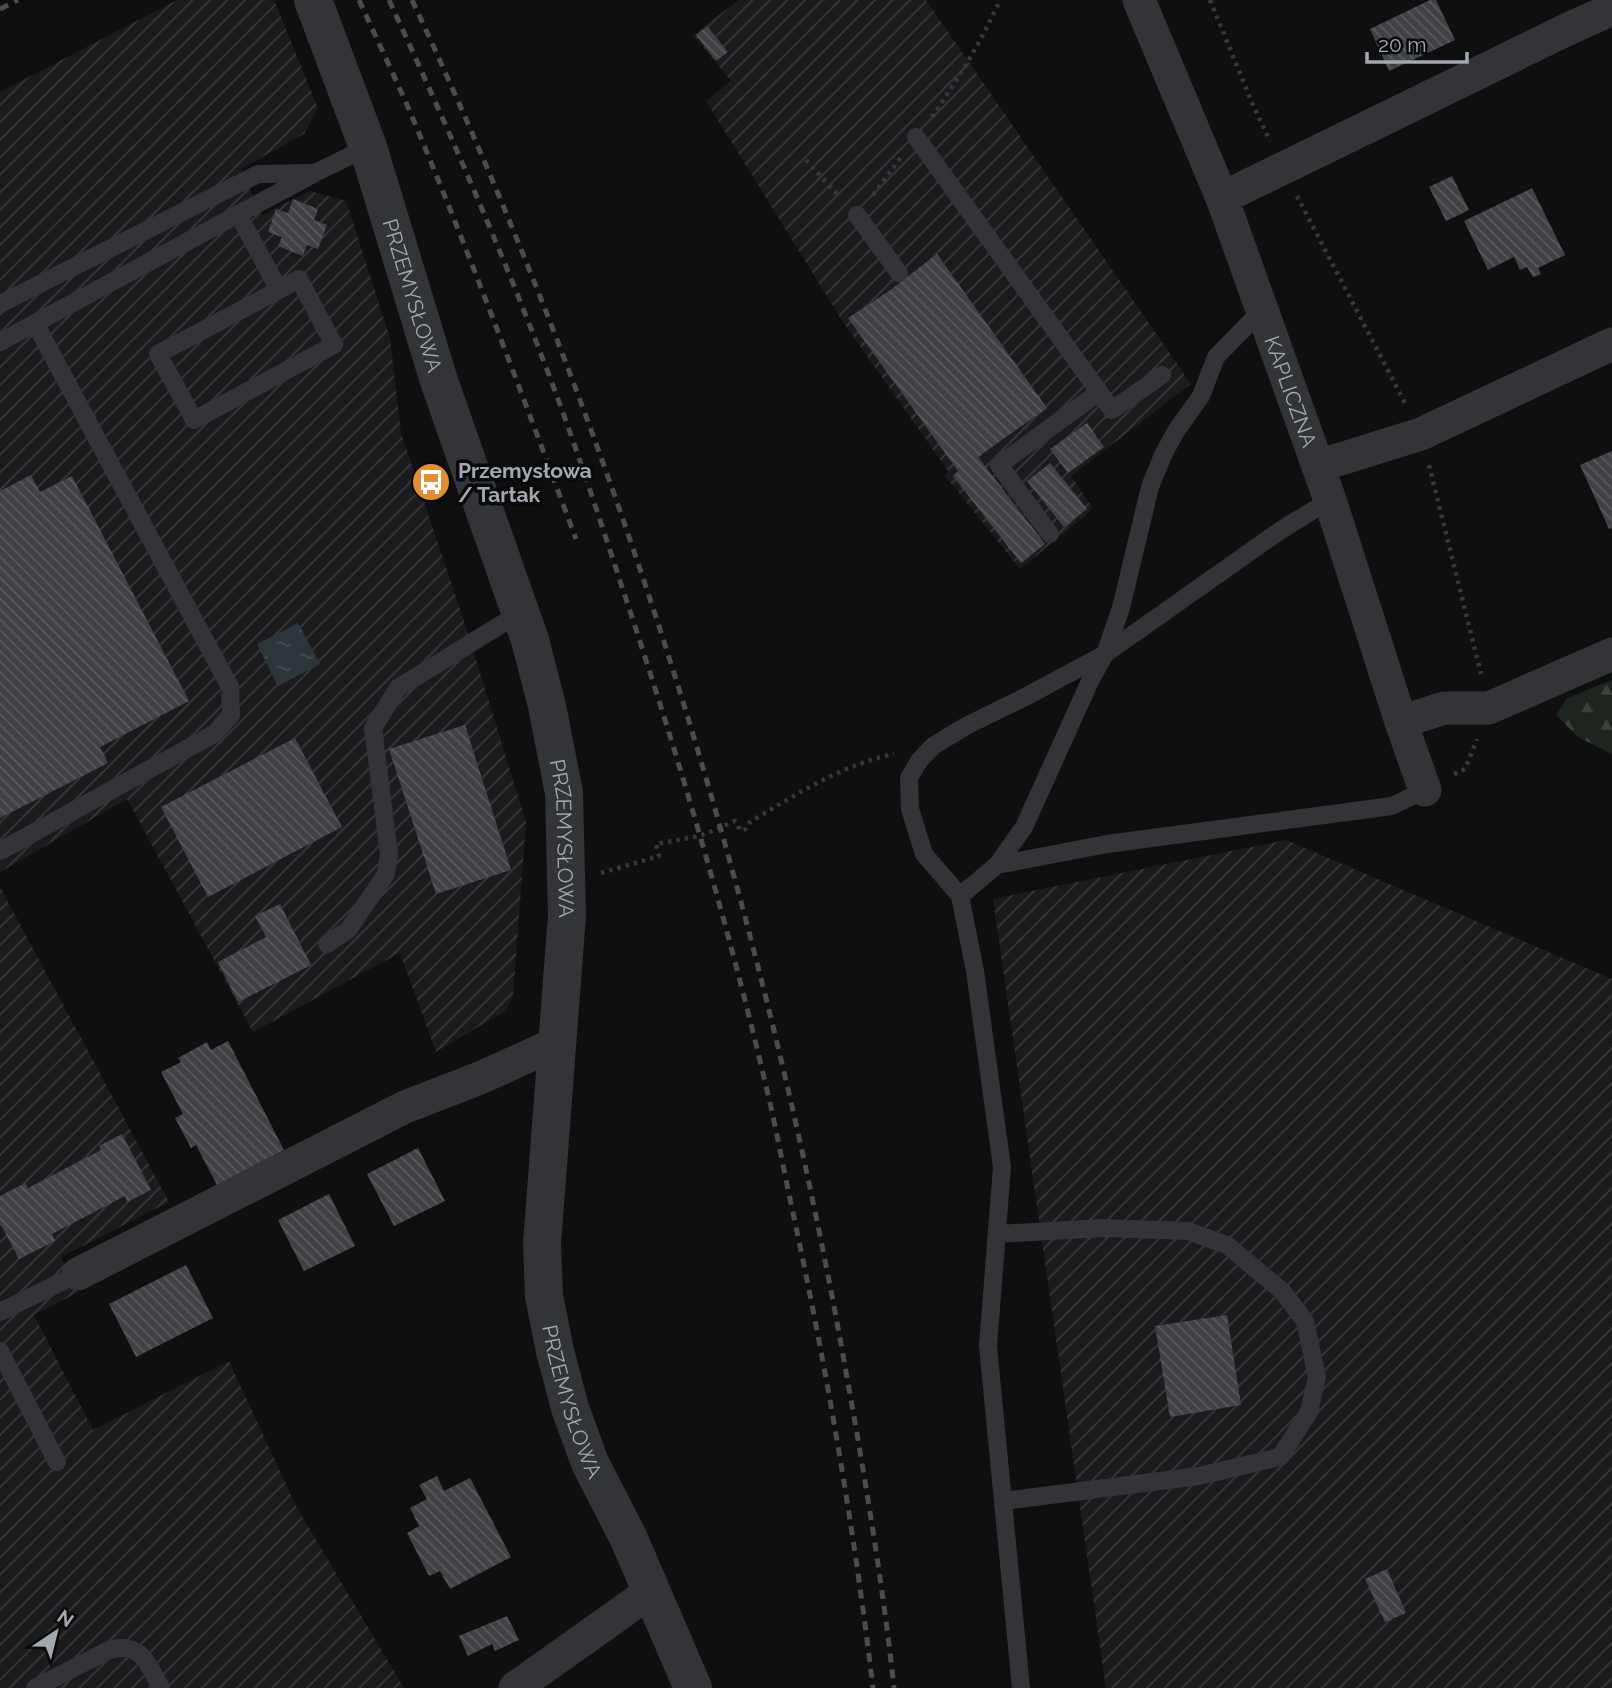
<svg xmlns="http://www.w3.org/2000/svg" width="1612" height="1688" font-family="Raleway,sans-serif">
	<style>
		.industrial { fill: url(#industrial-furrows) }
		.forest { fill: url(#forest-firs) }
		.water { fill: url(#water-ripples) }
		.building { fill: url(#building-back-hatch) }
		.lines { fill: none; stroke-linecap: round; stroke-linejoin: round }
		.path { stroke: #36393c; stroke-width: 4.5; stroke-dasharray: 3.5 5; stroke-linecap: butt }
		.service { stroke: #323437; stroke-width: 18 }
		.minor { stroke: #323437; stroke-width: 33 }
		.tertiary { stroke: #323437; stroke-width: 38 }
		.rail { stroke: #494c50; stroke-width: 5; stroke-dasharray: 9 7; stroke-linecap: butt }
		.labels { text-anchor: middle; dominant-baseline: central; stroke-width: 7; stroke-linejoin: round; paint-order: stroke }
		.street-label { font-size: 21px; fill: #a1a8b0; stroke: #0a0a0b }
		.poi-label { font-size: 21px; font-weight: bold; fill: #a1a8b0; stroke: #0a0a0b; text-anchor: start }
	</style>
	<defs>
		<pattern id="industrial-furrows" width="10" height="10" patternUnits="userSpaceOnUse" patternTransform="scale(1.75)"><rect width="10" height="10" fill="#1b1b1d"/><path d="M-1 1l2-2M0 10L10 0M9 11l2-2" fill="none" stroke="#39393b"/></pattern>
		<pattern id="forest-firs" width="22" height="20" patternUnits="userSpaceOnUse" patternTransform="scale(1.75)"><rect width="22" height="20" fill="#1e241e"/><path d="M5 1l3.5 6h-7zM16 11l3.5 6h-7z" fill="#3c413c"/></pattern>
		<pattern id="water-ripples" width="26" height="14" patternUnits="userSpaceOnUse" patternTransform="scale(1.75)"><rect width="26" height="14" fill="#2c353a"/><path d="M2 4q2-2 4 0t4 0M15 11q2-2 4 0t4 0" fill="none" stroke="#474f54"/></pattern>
		<pattern id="building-back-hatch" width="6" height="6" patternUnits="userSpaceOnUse" patternTransform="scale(1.75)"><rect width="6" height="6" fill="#404246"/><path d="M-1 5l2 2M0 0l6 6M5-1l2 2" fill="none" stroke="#585a5e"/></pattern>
	</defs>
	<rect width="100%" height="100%" fill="#0f0f10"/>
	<!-- industrial -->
	<g class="industrial">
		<path d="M177 0H274L318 108 304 134 241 169 262 215 310 191 346 201 390 338 401 433 466 627 526 822 513 995 507 1010 436 1052 400 953 253 1032 127 799 0 872V92Z"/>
		<path d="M739 0H926L1191 384 1071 476 1092 507 1090 512 1020 569 945 476 948 471 843 322 706 101 731 81 693 35Z"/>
		<path d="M1286 840 1612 979V1688H1106L993 899Z"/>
		<path d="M0 887 169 1202 61 1257 79 1292 34 1315 93 1430 229 1361 296 1506 404 1688H0Z"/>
	</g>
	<!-- forest -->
	<path class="forest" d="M1612 680V754L1578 737 1556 715 1567 698Z"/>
	<!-- water -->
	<path class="water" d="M298 623 320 664 278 686 257 644Z"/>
	<!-- building -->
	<g class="building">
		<path d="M1430 0H1436L1455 40 1389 71 1370 29Z"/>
		<path d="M707 26 728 52 716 61 696 35Z"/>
		<path d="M1452 176 1469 210 1446 221 1429 187Z"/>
		<path d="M1532 188 1565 255 1538 268 1541 274 1533 277 1527 267 1520 270 1514 257 1488 270 1464 221Z"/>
		<path d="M293 199 318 209 314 220 327 225 318 249 307 245 303 256 278 246 282 237 268 232 276 209 288 213Z"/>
		<path d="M937 254 1047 408 978 457 1045 544 1021 563 953 476 958 471 848 318 889 291Z"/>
		<path d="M1087 423 1104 447 1068 473 1050 449Z"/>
		<path d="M1612 451V528L1609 529 1580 465Z"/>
		<path d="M1050 463 1087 509 1064 527 1027 481Z"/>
		<path d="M31 475 40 492 72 476 189 701 100 747 108 763 0 818V491Z"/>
		<path d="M465 725 511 870 436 894 389 749Z"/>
		<path d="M295 738 342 827 208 897 161 807Z"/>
		<path d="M280 904 311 965 238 1002 218 962 266 937 255 916Z"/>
		<path d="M228 1041 284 1150 217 1185 196 1145 191 1148 175 1118 183 1114 161 1072 181 1062 178 1058 207 1042 211 1050Z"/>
		<path d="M122 1134 151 1190 127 1202 125 1196 52 1234 55 1241 19 1259 0 1223V1196L25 1183 28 1188 101 1150 99 1146Z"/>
		<path d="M418 1148 445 1201 394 1226 367 1174Z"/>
		<path d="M329 1194 355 1246 304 1271 278 1220Z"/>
		<path d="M186 1265 213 1318 136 1357 109 1304Z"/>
		<path d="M1227 1315 1241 1405 1170 1417 1155 1326Z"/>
		<path d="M437 1476 444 1491 470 1478 511 1557 450 1589 440 1571 429 1576 407 1533 419 1526 410 1508 427 1499 419 1485Z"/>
		<path d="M1387 1569 1406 1613 1385 1622 1365 1579Z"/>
		<path d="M507 1616 519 1640 495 1651 492 1644 468 1656 459 1636Z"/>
	</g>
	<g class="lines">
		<!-- path -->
		<g class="path">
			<path d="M1210 0 1253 105 1270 141"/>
			<path d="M932 117C958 79 981 42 1000 0"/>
			<path d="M806 160 840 197"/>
			<path d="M873 195 901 157"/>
			<path d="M1297 196 1406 405"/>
			<path d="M1429 465 1481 674"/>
			<path d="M1454 774 1465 769 1477 739"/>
			<path d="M601 873 659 856 656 844 700 836 735 821 741 831 746 829 750 822C797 794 841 765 894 754"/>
		</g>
		<!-- service -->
		<g class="service">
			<path d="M916 137 1112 410 1162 375"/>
			<path d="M238 214 279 290 299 279 334 345 194 420 158 354 279 290"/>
			<path d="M857 215 899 273"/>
			<path d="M0 304 258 174 312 173"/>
			<path d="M0 342 315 173 368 147"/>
			<path d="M1050 534 999 465 1099 392"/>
			<path d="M0 851 214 734 231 715 230 687 35 323"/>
			<path d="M997 865 1024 827 1091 679 1105 654 1281 530 1330 500"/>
			<path d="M960 896 997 865 1107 844 1392 806 1425 790"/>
			<path d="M327 944 348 930 386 874 389 854 373 728 398 688 520 613"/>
			<path d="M997 1234 1103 1228 1188 1231 1227 1245 1282 1291 1305 1321 1317 1377 1309 1412 1280 1457 1199 1476 1003 1501"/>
			<path d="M0 1312 78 1274"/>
			<path d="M0 1351 57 1462"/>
			<path d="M35 1688 109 1650C141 1641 148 1664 161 1688"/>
			<path d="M1021 1688 988 1346 1002 1167 975 971 960 896 924 854 910 809 909 778 919 761 933 746 966 726 1029 695 1105 654 1121 608 1150 487 1163 455 1176 431 1201 396 1216 357 1262 310"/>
		</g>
		<!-- minor -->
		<g class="minor">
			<path id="s1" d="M1139 0 1222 198 1330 500 1401 722 1425 790"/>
			<path d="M1222 198 1566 30 1612 9"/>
			<path d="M1318 466 1421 434 1612 344"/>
			<path d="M1401 722 1444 708H1489L1612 654"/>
			<path d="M78 1274 405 1107 480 1078 557 1043"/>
			<path d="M515 1688 650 1592"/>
		</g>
		<!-- tertiary -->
		<path class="tertiary" id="s2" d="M313 0 368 147 439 381 530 640 547 706 564 793 567 915 542 1244 544 1296 555 1351 570 1408 590 1463 629 1539 693 1688"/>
		<!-- rail -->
		<g class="rail">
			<path d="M359 0C375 35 392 71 408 107 468 249 522 394 576 539"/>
			<path d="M389 0C447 126 503 253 552 383 578 452 601 523 624 593 678 755 727 920 766 1086 776 1127 783 1167 792 1208 826 1366 854 1527 873 1688"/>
			<path d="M412 0C612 427 759 891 843 1355 863 1466 882 1577 894 1688"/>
			<path d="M0 9 18 0"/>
		</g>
	</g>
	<!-- icons -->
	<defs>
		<symbol id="bus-disc" viewBox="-11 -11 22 22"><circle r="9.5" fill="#e48e33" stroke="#0a0a0b"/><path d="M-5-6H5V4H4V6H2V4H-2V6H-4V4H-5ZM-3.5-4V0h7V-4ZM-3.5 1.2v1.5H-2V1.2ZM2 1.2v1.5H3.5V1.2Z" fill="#fff"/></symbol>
	</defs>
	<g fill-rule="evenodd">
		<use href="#bus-disc" x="409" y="460" width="44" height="44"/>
	</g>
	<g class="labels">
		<!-- street labels -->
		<g class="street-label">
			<text stroke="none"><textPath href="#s2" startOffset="312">PRZEMYSŁOWA</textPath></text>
			<text stroke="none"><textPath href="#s1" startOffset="420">KAPLICZNA</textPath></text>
			<text stroke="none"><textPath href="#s2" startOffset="878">PRZEMYSŁOWA</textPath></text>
			<text stroke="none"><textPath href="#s2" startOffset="1446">PRZEMYSŁOWA</textPath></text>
		</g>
		<!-- poi labels -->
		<g class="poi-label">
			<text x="458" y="470">Przemysłowa<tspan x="458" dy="24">/ Tartak</tspan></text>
		</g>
	</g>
	<!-- north arrow -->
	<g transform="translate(56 1632) rotate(35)" stroke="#0a0a0b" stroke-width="5" paint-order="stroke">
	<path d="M0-5L12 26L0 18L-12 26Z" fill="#a1a8b0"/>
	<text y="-10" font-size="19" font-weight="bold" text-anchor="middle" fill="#a1a8b0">N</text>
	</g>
	<!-- scale -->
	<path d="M1367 52v10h100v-10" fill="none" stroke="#a1a8b0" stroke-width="3.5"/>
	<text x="1378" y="52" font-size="21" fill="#a1a8b0" stroke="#0a0a0b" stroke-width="5" paint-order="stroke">20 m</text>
</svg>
